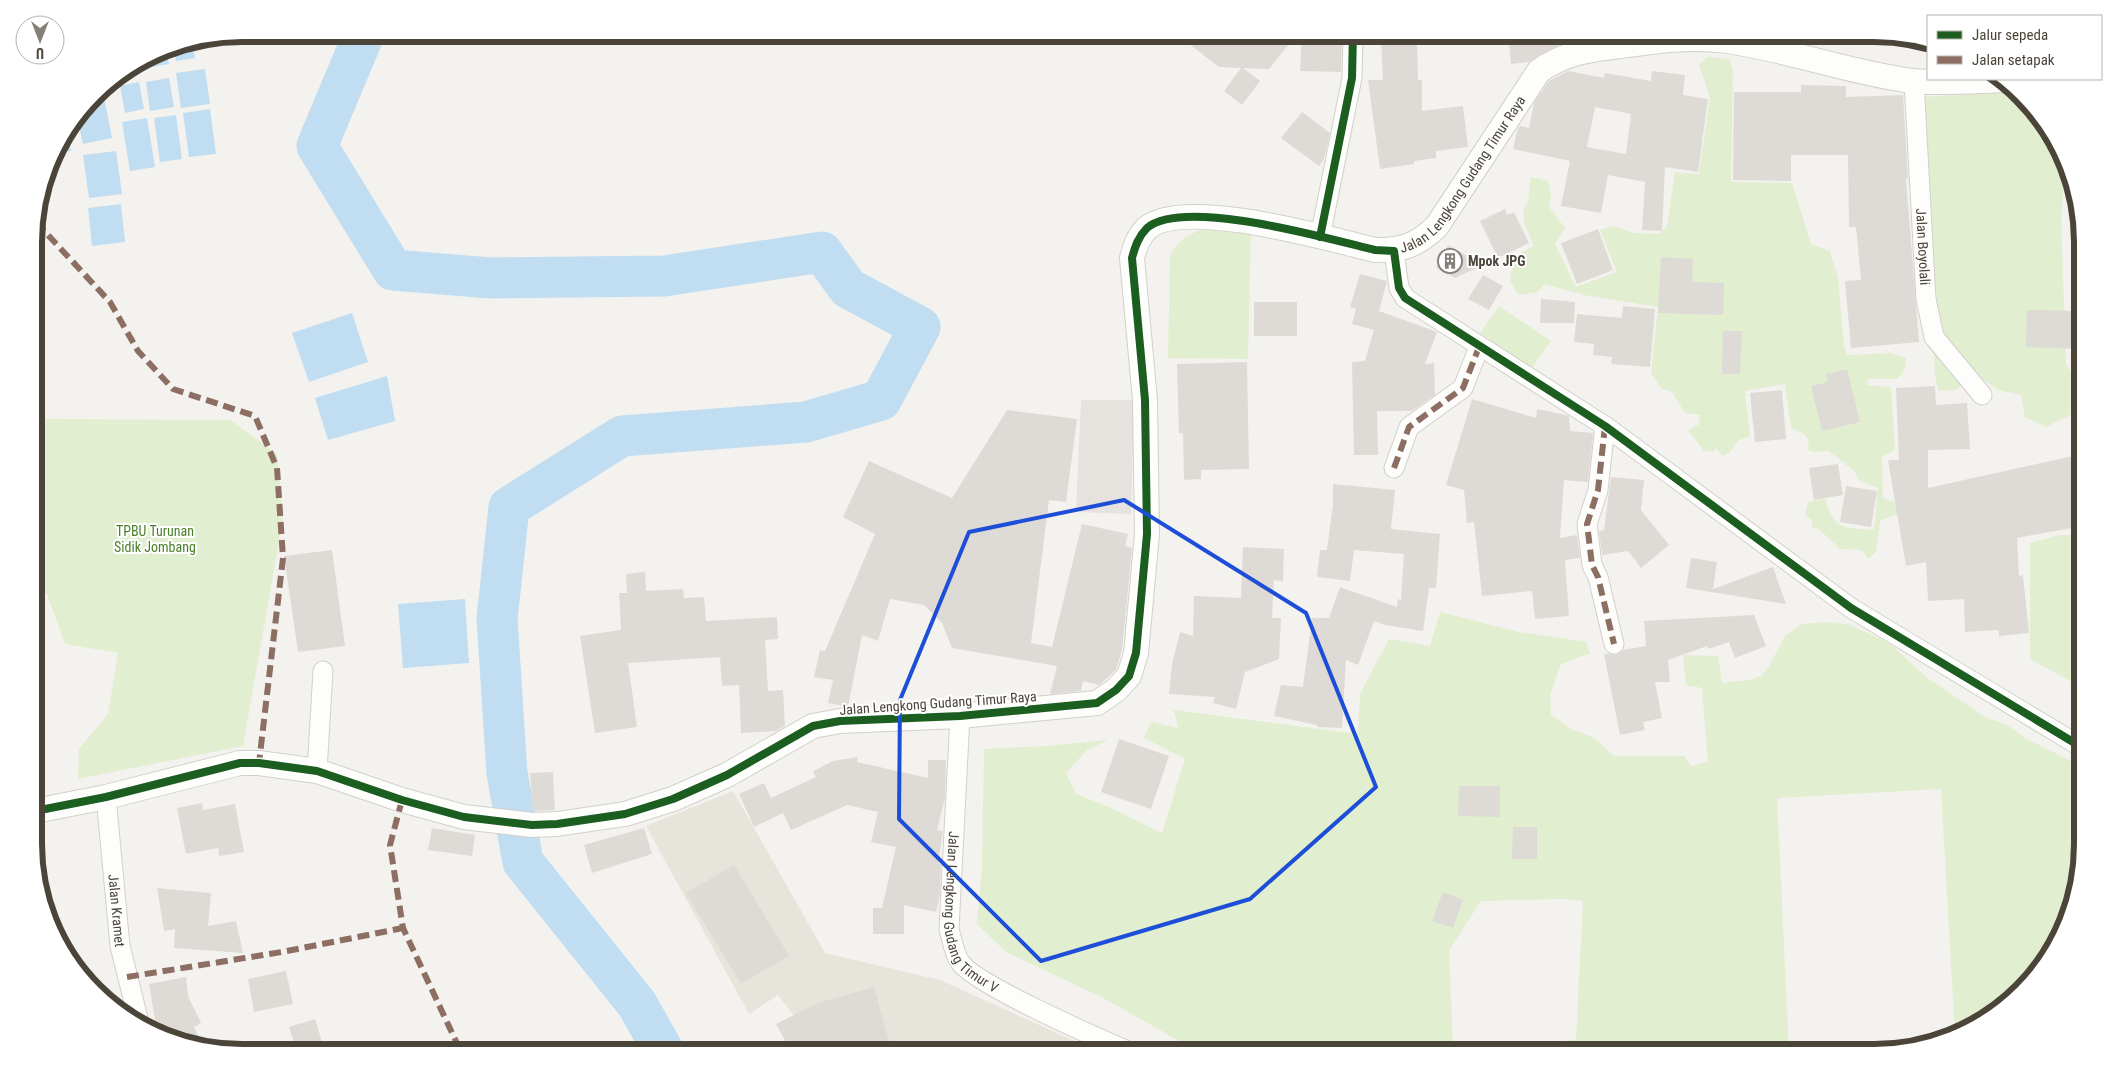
<svg xmlns="http://www.w3.org/2000/svg" width="2117" height="1086" font-family="'Roboto Condensed',sans-serif">
	<style>
		.residential { fill: #e7e4dc }
		.green { fill: #e1eecf; fill-rule: evenodd }
		.parking { fill: #e6e3df }
		.water { fill: #c0ddf1 }
		.lines { fill: none; stroke-linecap: round; stroke-linejoin: round }
		.river { stroke: #c0ddf1; stroke-width: 41 }
		.building { fill: #dedbd6; fill-rule: evenodd }
		.minor-casing { stroke: #d2d0cb; stroke-width: 21 }
		.tertiary-casing { stroke: #d2d0cb; stroke-width: 26 }
		.minor { stroke: #fdfdfc; stroke-width: 19 }
		.tertiary { stroke: #fdfdfc; stroke-width: 24 }
		.quiet { stroke: #8d6e63; stroke-width: 6; stroke-dasharray: 12 6; stroke-linecap: butt }
		.cycleway-casing { stroke: #fff; stroke-width: 11 }
		.cycleway { stroke: #1b5e20; stroke-width: 8 }
		.marked { fill: none; stroke: #1d4ed8; stroke-width: 4; stroke-linejoin: round }
		.labels { text-anchor: middle; dominant-baseline: central; stroke-width: 4; stroke-linejoin: round; paint-order: stroke }
		.street-label { font-size: 14px; fill: #4b4439; stroke: #fff }
		.poi-label { font-size: 14px; font-weight: bold; fill: #4b4439; stroke: #fff; text-anchor: start }
		.park-label { font-size: 14px; fill: #4a7f2a; stroke: #fff }
		.rim { fill: none; stroke: #4b4439; stroke-width: 6 }
	</style>
	<rect width="100%" height="100%" fill="#f4f2ee"/>
	<!-- residential -->
	<path class="residential" d="M733 791 825 953 940 980 1099 1052H817L809 1035 778 995 749 1014 646 826Z"/>
	<!-- green -->
	<g class="green">
		<path d="M1707 57 1729 59 1733 70 1731 182 1792 183 1811 244 1830 251 1838 279 1844 345 1847 355 1891 353 1906 358 1904 371 1897 379H1868L1867 385 1891 387 1895 450 1882 456 1883 498 1918 511 1894 515 1880 521 1876 552 1868 559 1862 550 1840 549 1819 529 1812 527V520L1805 515 1808 502 1825 499C1836 532 1843 527 1874 530L1878 488 1859 480 1854 471 1829 451 1812 452 1807 449 1809 441 1804 434 1791 428 1785 384 1745 391 1750 437 1739 440 1729 453 1722 456 1716 448 1713 452 1704 451 1688 430 1698 425 1700 415 1685 413 1672 392 1662 389 1651 373 1658 307 1584 295 1545 284 1537 292 1518 295 1510 280 1514 256 1534 246 1524 223 1523 210 1528 202 1531 177 1548 181 1551 197 1549 207 1565 228 1555 244 1576 287 1617 272 1600 230 1613 226 1634 233 1659 234 1667 226 1675 172 1699 174 1710 97 1699 65Z"/>
		<path d="M2018 92 2048 126 2065 172 2061 218 2066 364 2081 386 2074 413 2046 427 2025 417 2021 395 1998 390 1977 375 1955 390 1938 391 1935 376 1920 97Z"/>
		<path d="M1216 225 1251 228 1248 359 1168 358 1170 256C1179 236 1196 231 1216 225Z"/>
		<path d="M1499 306 1551 341 1532 368 1480 333Z"/>
		<path d="M42 419 230 420 277 454 283 518 243 746 78 779 79 749 108 714 118 653 65 644 47 594 35 593V487Z"/>
		<path d="M2060 535H2082L2083 688 2030 659V543Z"/>
		<path d="M1440 612 1519 632 1586 642 1590 653 1561 664 1550 695 1551 715 1571 729 1595 738 1614 756H1684L1691 766 1708 761 1702 688 1686 685 1683 655 1718 656 1722 683 1750 680 1761 676 1769 666 1785 636 1801 624 1830 622 1850 625 1881 639 1895 648 1926 677 1985 717 2007 725 2025 738 2083 767V844L2062 936 2031 981 1990 1017 1955 1034 1941 789 1777 798 1789 1052H1199L1103 998 1006 952 977 924 982 867 984 749 1045 746 1108 740 1087 750 1066 773 1076 794 1109 807 1162 833 1185 759 1144 738 1151 722 1178 728 1174 710 1358 734 1360 694 1389 639 1430 646ZM1563 899 1583 901 1576 1040 1453 1048 1449 950 1481 901Z"/>
	</g>
	<!-- parking -->
	<path class="parking" d="M1081 400H1134L1131 514 1076 512Z"/>
	<!-- water -->
	<g class="water">
		<path d="M193 44 195 58 176 61 174 47Z"/>
		<path d="M166 49 169 64 145 68 144 61Z"/>
		<path d="M205 69 210 104 181 108 176 73Z"/>
		<path d="M169 78 174 107 150 111 146 82Z"/>
		<path d="M139 82 144 109 125 113 120 86Z"/>
		<path d="M97 96 104 97 112 138 83 144 78 121Z"/>
		<path d="M210 109 216 154 189 157 183 113Z"/>
		<path d="M176 115 182 159 160 162 154 118Z"/>
		<path d="M147 118 155 167 130 171 122 122Z"/>
		<path d="M68 133 71 151 55 153V151Z"/>
		<path d="M116 151 122 194 89 198 83 155Z"/>
		<path d="M121 204 125 242 92 246 88 208Z"/>
		<path d="M352 313 368 362 309 382 292 333Z"/>
		<path d="M387 376 395 421 328 440 315 398Z"/>
		<path d="M465 599 469 663 403 668 398 604Z"/>
	</g>
	<g class="lines">
		<!-- river -->
		<path class="river" d="M364 34 317 146 393 270 491 278 664 276 822 252 848 288 920 327 881 400 806 422 622 436 509 507 497 619 507 773 523 862 637 1004 664 1052"/>
	</g>
	<!-- building -->
	<g class="building">
		<path d="M1176 34H1297L1269 69 1243 68 1260 81 1242 105 1224 91 1241 68 1219 67Z"/>
		<path d="M1302 34H1342L1341 72 1300 71Z"/>
		<path d="M1508 34H1559L1560 44 1529 62 1511 64Z"/>
		<path d="M1417 36 1418 80H1422V111L1463 106 1468 147 1436 151V158L1414 161V164L1380 169 1368 80H1383L1381 37Z"/>
		<path d="M1568 71 1604 78 1605 73 1651 81 1652 71 1685 75 1683 95 1708 99 1698 172 1665 167 1662 231 1642 230 1645 182 1608 175 1601 213 1561 206 1570 161 1513 149 1518 128 1520 126 1529 128 1534 103 1549 81ZM1595 107 1631 114 1626 154 1587 147Z"/>
		<path d="M1801 85 1846 86V97L1903 95 1908 179H1906L1919 342 1851 348 1845 281 1861 280 1856 227H1849L1848 155H1791V181L1733 180 1734 92H1801Z"/>
		<path d="M1302 112 1330 133 1324 159 1319 166 1281 138Z"/>
		<path d="M1505 209 1507 215 1514 212 1529 243 1498 258 1480 221Z"/>
		<path d="M1598 229 1613 270 1577 284 1561 243Z"/>
		<path d="M1448 245 1483 265 1455 278 1436 268Z"/>
		<path d="M1661 257 1693 259 1692 282 1724 283 1723 315 1658 313Z"/>
		<path d="M1360 274 1387 281 1379 311 1437 332 1425 364 1434 363 1435 395 1412 411H1377L1378 455H1354L1352 362 1365 361 1374 330 1352 324 1356 309 1350 307Z"/>
		<path d="M1483 275 1503 286 1489 310 1468 299Z"/>
		<path d="M1541 299 1575 302 1574 323H1540Z"/>
		<rect x="1254" y="302" width="43" height="34"/>
		<path d="M1623 306 1655 309 1650 367 1611 364 1612 357 1593 355 1594 344 1574 342 1577 314 1622 318Z"/>
		<path d="M2027 310 2082 311V349L2026 347Z"/>
		<path d="M1723 331H1742L1740 374H1722Z"/>
		<path d="M1247 362 1249 469 1201 470V479L1184 480 1183 433H1179L1177 364Z"/>
		<path d="M1847 369 1860 422 1822 431 1811 386 1828 382 1826 374Z"/>
		<path d="M1935 386 1936 405 1967 403 1970 449 1928 450V488L2073 456 2075 466 2082 464V526L2017 538 2019 576 2023 575 2029 633 1999 636V630L1965 632 1964 599 1928 601 1926 562 1906 566 1888 460H1899L1896 388Z"/>
		<path d="M1782 390 1786 439 1755 442 1750 393Z"/>
		<path d="M1472 399 1536 418 1537 409 1566 415 1569 416 1570 431 1593 433 1588 482 1564 480 1560 538 1577 535 1580 558 1565 560 1569 616 1535 619 1532 591 1482 596 1474 522 1467 523 1464 490 1446 485Z"/>
		<path d="M1007 410 1077 419 1066 502 1049 500 1031 643 1052 647 1082 524 1128 534 1125 546 1132 548 1122 650 1116 670 1099 685 1083 681 1081 691 1050 694 1057 666 952 648 942 623 924 605 890 599 878 641 862 635 848 707 828 703 833 680 814 677 820 650 825 651 875 534 843 517 869 461 952 498Z"/>
		<path d="M1838 464 1843 495 1814 500 1809 468Z"/>
		<path d="M1611 477 1644 480 1641 510 1669 545 1641 568 1628 551 1602 555 1599 531 1604 530Z"/>
		<path d="M1333 484 1395 490 1391 529 1440 534 1436 588H1429L1423 631 1385 625 1374 621 1358 665 1346 660 1342 728 1317 727V725L1274 716 1281 685 1303 687 1312 618H1329L1340 587 1397 607 1398 599 1401 600 1404 554 1354 550 1350 581 1317 577 1320 550H1327L1333 504Z"/>
		<path d="M1846 486 1877 491 1871 527 1840 522Z"/>
		<path d="M1243 547 1284 549 1283 581 1274 580 1272 618H1281L1279 659 1245 672 1236 709 1213 703 1215 697 1169 694 1172 664 1180 632 1193 636 1194 596 1241 598Z"/>
		<path d="M332 550 345 646 298 652 284 556Z"/>
		<path d="M1691 558 1717 562 1713 589 1773 567 1786 604 1686 588Z"/>
		<path d="M645 572 646 591 683 589 684 598 704 597 706 621 777 617 778 639 765 640 768 691 783 690 785 726 776 731 741 733 739 685 722 686 720 657 628 663 637 727 595 733 580 636 621 630 619 593H627L626 574Z"/>
		<path d="M1754 615 1766 646 1735 658 1729 642 1708 649 1707 646 1668 660 1670 682H1655L1662 718 1643 722 1645 730 1620 735 1604 654 1616 655 1623 650 1646 646 1644 621Z"/>
		<path d="M1119 739 1169 756 1151 809 1101 792Z"/>
		<path d="M858 757 857 762 928 778V760H946L945 798 937 830 943 831 938 863 941 864 940 895 936 912 904 905V934H873V908H882L896 847 871 842 878 812 847 805 791 830 783 813 754 827 739 794 764 783 771 798 816 777 813 771 833 761Z"/>
		<path d="M553 772 555 810 533 811 530 773Z"/>
		<path d="M1459 786H1500V817L1458 816Z"/>
		<path d="M202 803 203 810 235 804 244 852 219 856 218 848 186 854 177 808Z"/>
		<path d="M1513 827H1537V859H1512Z"/>
		<path d="M432 828 475 835 472 856 428 850Z"/>
		<path d="M644 828 652 854 592 873 584 845Z"/>
		<path d="M734 865 789 956 741 984 686 893Z"/>
		<path d="M157 888 211 893 208 926 236 921 243 953 174 948 175 929 164 931Z"/>
		<path d="M1443 892 1463 900 1453 928 1432 921Z"/>
		<path d="M286 971 293 1004 254 1012 248 979Z"/>
		<path d="M186 977 188 996 201 1023 194 1027 201 1042 157 1032 149 984Z"/>
		<path d="M874 987 892 1052H791L776 1024 818 1003Z"/>
		<path d="M315 1019 325 1052H297L289 1027Z"/>
	</g>
	<g class="lines">
		<defs>
			<g id="minor">
				<path id="s1" d="M1914 81 1926 299 1934 337 1982 395"/>
				<path d="M1320 237 1352 78 1353 34"/>
				<path d="M1394 251 1399 288 1405 298 1605 426 1851 608 2083 748"/>
				<path d="M1605 426 1598 490 1587 524 1592 565 1598 577 1614 644"/>
				<path d="M1394 468 1409 427 1463 388 1479 347"/>
				<path id="s2" d="M960 716 949 929C952 939 954 954 960 962 974 984 1100 1039 1130 1052"/>
				<path d="M317 771 323 671"/>
				<path id="s3" d="M106 797 120 946 139 1022"/>
			</g>
			<g id="tertiary">
				<path id="s4" d="M35 811 106 797 240 763H259L317 771 402 800 464 817 532 825 557 824 625 814 673 799 727 775 813 726 840 721 960 716 1097 703 1116 690 1129 676 1136 653 1147 534 1145 400 1132 258C1135 247 1138 237 1147 228 1184 197 1329 239 1375 250 1401 251 1418 245 1437 226L1539 71C1564 53 1591 49 1621 46 1656 41 1692 36 1727 41 1790 50 1850 73 1913 81 1943 84 1974 81 2004 80"/>
			</g>
		</defs>
		<!-- minor casing -->
		<use href="#minor" class="minor-casing"/>
		<!-- tertiary casing -->
		<use href="#tertiary" class="tertiary-casing"/>
		<!-- minor -->
		<use href="#minor" class="minor"/>
		<!-- tertiary -->
		<use href="#tertiary" class="tertiary"/>
		<!-- quiet -->
		<g class="quiet">
			<path d="M36 222 110 302 138 351 173 389 255 416 277 468 283 558 259 763"/>
			<path d="M1605 426 1598 490 1587 524 1592 565 1598 577 1614 644"/>
			<path d="M1394 468 1409 427 1463 388 1479 347"/>
			<path d="M402 800 390 845 403 928 461 1052"/>
			<path d="M127 977 282 952 403 928"/>
		</g>
		<defs>
			<g id="cycleway">
				<path d="M1320 237 1352 78 1353 34"/>
				<path d="M35 811 106 797 240 763H259L317 771 402 800 464 817 532 825 557 824 625 814 673 799 727 775 813 726 840 721 960 716 1097 703 1116 690 1129 676 1136 653 1147 534 1145 400 1132 258C1135 247 1138 237 1147 228 1184 197 1329 239 1375 250L1394 251 1399 288 1405 298 1605 426 1851 608 2083 748"/>
			</g>
		</defs>
		<!-- cycleway casing -->
		<use href="#cycleway" class="cycleway-casing"/>
		<!-- cycleway -->
		<use href="#cycleway" class="cycleway"/>
	</g>
	<!-- marked area -->
	<path class="marked" d="M1124 500 1306 613 1376 787 1250 899 1041 961 899 819 900 700 969 532Z"/>
	<!-- icons -->
	<defs>
		<symbol id="building-ring" viewBox="-11 -11 22 22"><circle r="9.5" fill="#fff" stroke="#868178" stroke-width="1.5"/><path d="M-4-6H4V6H1V3H-1V6H-4ZM-2.5-4.3h1.7v1.8h-1.7ZM.8-4.3h1.7v1.8H.8ZM-2.5-1h1.7V.8h-1.7ZM.8-1h1.7V.8H.8Z" fill="#868178"/></symbol>
	</defs>
	<g fill-rule="evenodd">
		<use href="#building-ring" x="1436" y="247" width="28" height="28"/>
	</g>
	<g class="labels">
		<!-- street labels -->
		<g class="street-label">
			<text stroke="none"><textPath href="#s4" startOffset="1952">Jalan Lengkong Gudang Timur Raya</textPath></text>
			<text stroke="none"><textPath href="#s1" startOffset="166">Jalan Boyolali</textPath></text>
			<text transform="translate(938 703) rotate(-4)">Jalan Lengkong Gudang Timur Raya</text>
			<text stroke="none"><textPath href="#s2" startOffset="205">Jalan Lengkong Gudang Timur V</textPath></text>
			<text stroke="none"><textPath href="#s3" startOffset="114">Jalan Kramet</textPath></text>
		</g>
		<!-- poi labels -->
		<g class="poi-label">
			<text x="1468" y="261">Mpok JPG</text>
		</g>
		<!-- park labels -->
		<g class="park-label">
			<text x="155" y="531">TPBU Turunan<tspan x="155" dy="16">Sidik Jombang</tspan></text>
		</g>
	</g>
	<!-- crop -->
	<path d="M0 0H2117V1086H0ZM242 42H1874A200 200 0 0 1 2074 242V844A200 200 0 0 1 1874 1044H242A200 200 0 0 1 42 844V242A200 200 0 0 1 242 42Z" fill="#fff" fill-rule="evenodd"/>
	<path class="rim" d="M242 42H1874A200 200 0 0 1 2074 242V844A200 200 0 0 1 1874 1044H242A200 200 0 0 1 42 844V242A200 200 0 0 1 242 42Z"/>
	<!-- legend -->
	<rect x="1927" y="15" width="175" height="65" fill="#ffffff" stroke="#b7b4b0"/>
	<rect x="1937" y="31" width="25" height="8" fill="#1b5e20" stroke="#b7b4b0"/>
	<text x="1972" y="40" font-size="15" fill="#4b4439">Jalur sepeda</text>
	<rect x="1937" y="56" width="25" height="8" fill="#8d6e63" stroke="#b7b4b0"/>
	<text x="1972" y="65" font-size="15" fill="#4b4439">Jalan setapak</text>
	<!-- north arrow -->
	<g transform="translate(40 40) rotate(180)"><circle r="24" fill="#ffffff" stroke="#b7b4b0"/>
	<path d="M0-4L9 19L0 12L-9 19Z" fill="#868178"/>
	<text y="-8" font-size="14" font-weight="bold" text-anchor="middle" fill="#4b4439">U</text>
	</g>
</svg>
